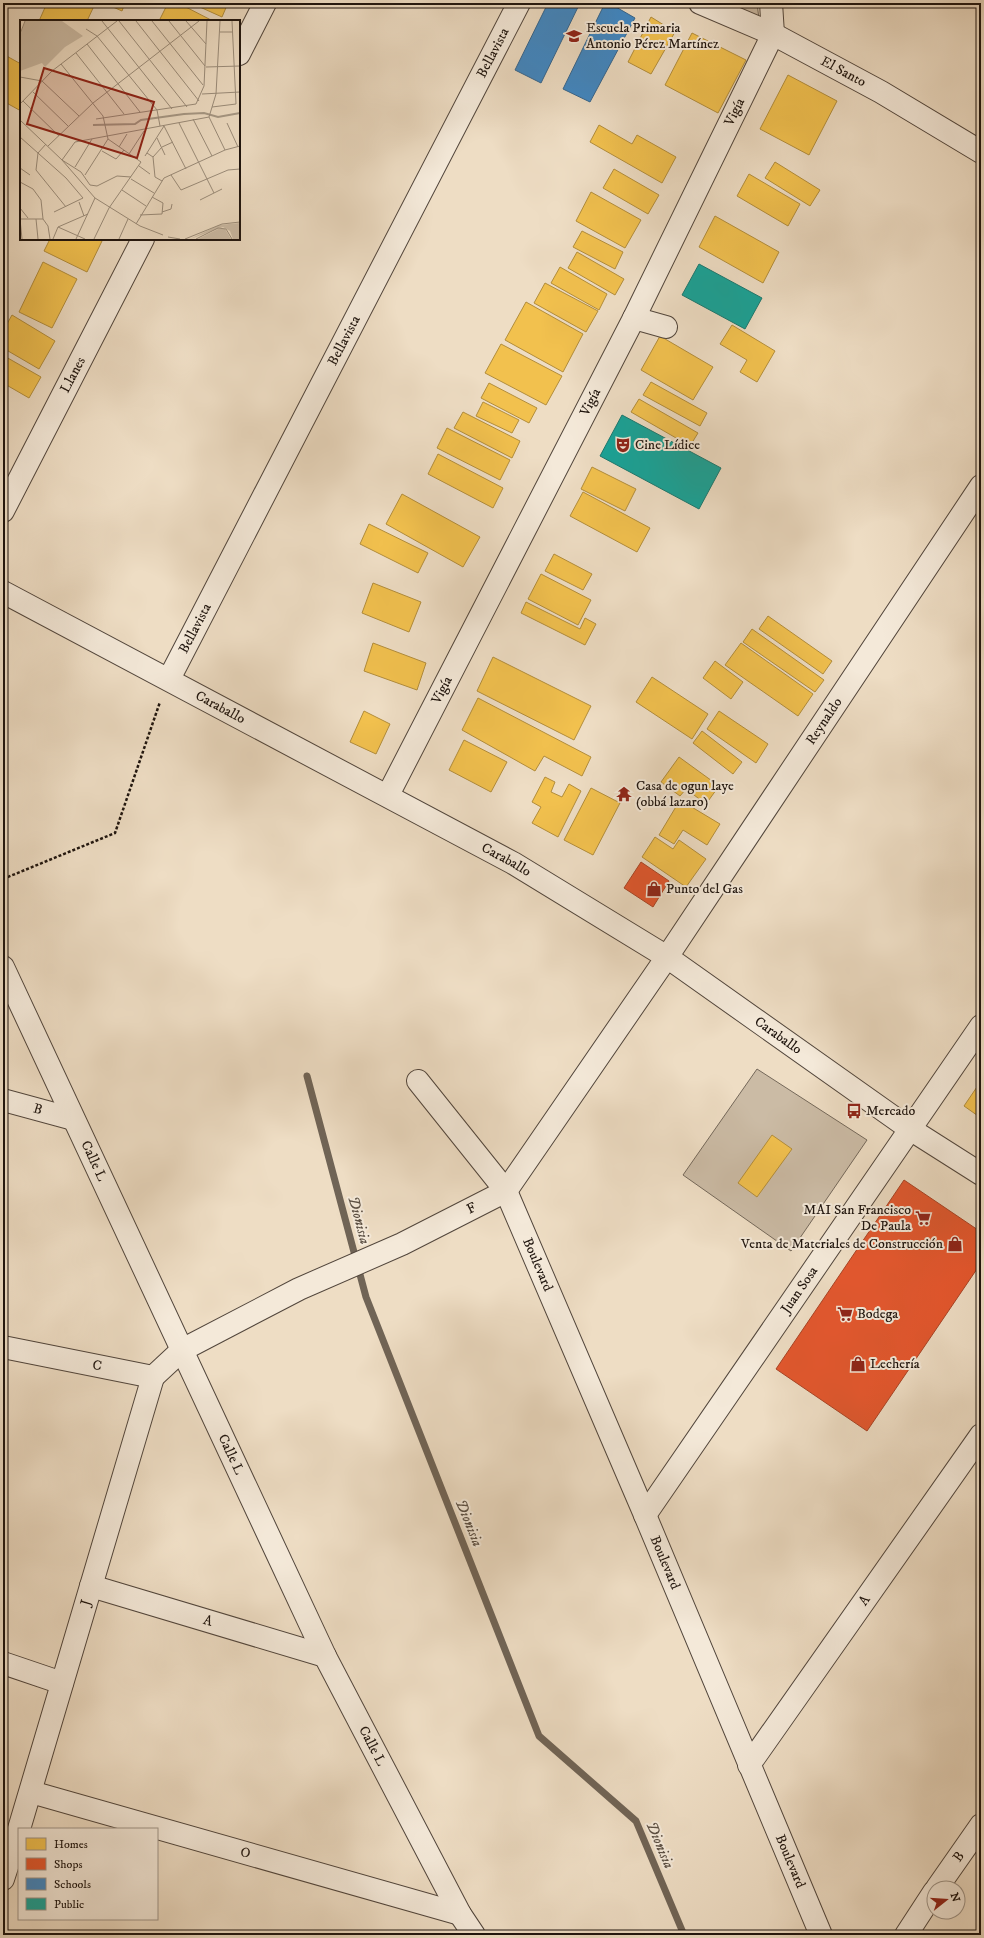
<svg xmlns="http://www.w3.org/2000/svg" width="984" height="1938" font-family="'IM FELL DW Pica',serif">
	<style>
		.green { fill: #cbbba5; stroke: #74685a }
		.homes { fill: #f2c14e; stroke: #b28d3b }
		.shops { fill: #e4572e; stroke: #a94324 }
		.schools { fill: #3f88c5; stroke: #35658e }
		.public { fill: #17a398; stroke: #19786f }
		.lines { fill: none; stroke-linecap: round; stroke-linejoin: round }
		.stream { stroke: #706456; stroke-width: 7 }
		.minor-casing { stroke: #52463c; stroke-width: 24 }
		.path { stroke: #1e140e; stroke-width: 2.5; stroke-dasharray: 3 2; stroke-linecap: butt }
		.minor { stroke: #f4e9d9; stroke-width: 22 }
		.labels { text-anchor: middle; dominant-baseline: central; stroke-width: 4; stroke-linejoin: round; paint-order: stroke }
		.poi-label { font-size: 14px; fill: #1e140e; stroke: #f4e9d9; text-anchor: start }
		.street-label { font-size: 14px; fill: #1e140e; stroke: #f4e9d9 }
		.water-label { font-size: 15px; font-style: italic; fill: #5c5044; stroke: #f4e9d9 }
		.inset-river { fill: none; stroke: #a79986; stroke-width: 2 }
		.inset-road { fill: none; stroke: #9b8d7b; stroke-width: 1 }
		.view { fill: #8f2418; fill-opacity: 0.15; stroke: #8f2418; stroke-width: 2 }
		.inset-edge { fill: none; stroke: #1e140e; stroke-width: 2 }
	</style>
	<rect width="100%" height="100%" fill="#eeddc4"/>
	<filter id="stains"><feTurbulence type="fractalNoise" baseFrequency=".005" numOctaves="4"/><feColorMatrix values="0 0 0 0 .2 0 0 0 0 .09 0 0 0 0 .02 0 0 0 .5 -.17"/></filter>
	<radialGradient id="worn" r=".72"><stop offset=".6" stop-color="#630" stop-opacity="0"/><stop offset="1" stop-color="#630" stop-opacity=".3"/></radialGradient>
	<!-- green -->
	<g class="green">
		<path d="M727 3H757L759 19Z"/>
		<path d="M757 1069 867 1140 791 1251 683 1175Z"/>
	</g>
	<!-- homes -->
	<g class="homes">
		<path d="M47 3H88L94 6 87 21H39Z"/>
		<path d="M104 3H125L122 11Z"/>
		<path d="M168 3H178L213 21H159Z"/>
		<path d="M191 3H228L222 17Z"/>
		<path d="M651 17 675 32 651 74 628 62Z"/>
		<path d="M692 33 746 60 718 113 665 85Z"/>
		<path d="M3 54 21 64V111L3 101Z"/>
		<path d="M788 75 837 101 809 155 760 129Z"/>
		<path d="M599 125 632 144 637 135 676 157 662 183 590 142Z"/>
		<path d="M775 162 820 190 810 206 765 178Z"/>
		<path d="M614 169 659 195 648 214 603 188Z"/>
		<path d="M749 174 800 204 788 226 737 196Z"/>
		<path d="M591 192 641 220 625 248 576 221Z"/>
		<path d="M715 216 779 252 763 283 699 247Z"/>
		<path d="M582 231 623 252 615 269 573 247Z"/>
		<path d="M50 239H97L102 241 87 272 44 251Z"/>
		<path d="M577 252 624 279 615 295 568 268Z"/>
		<path d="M43 262 77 279 52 328 19 312Z"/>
		<path d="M560 267 607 294 599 310 551 283Z"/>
		<path d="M545 283 598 311 586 332 534 303Z"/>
		<path d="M526 302 583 334 563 372 505 340Z"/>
		<path d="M12 315 55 341 39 369 3 348V331Z"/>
		<path d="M732 325 775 351 757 382 740 372 747 360 720 344Z"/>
		<path d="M660 336 713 367 693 400 641 370Z"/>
		<path d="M501 344 562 376 546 405 485 373Z"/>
		<path d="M6 357 41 377 29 398 3 383V362Z"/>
		<path d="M651 382 707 413 700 426 643 395Z"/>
		<path d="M489 383 537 408 529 423 481 398Z"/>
		<path d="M639 399 698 433 690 446 631 412Z"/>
		<path d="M483 402 519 420 512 433 476 416Z"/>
		<path d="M463 412 520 441 512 458 454 428Z"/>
		<path d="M447 428 510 460 500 480 437 448Z"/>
		<path d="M438 454 503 488 493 508 428 474Z"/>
		<path d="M592 467 636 489 625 511 581 489Z"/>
		<path d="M583 492 650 528 637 552 570 516Z"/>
		<path d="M402 494 480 537 463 567 386 524Z"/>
		<path d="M369 524 428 553 418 573 360 544Z"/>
		<path d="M554 554 592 574 583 590 545 571Z"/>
		<path d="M541 574 591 600 578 625 528 599Z"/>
		<path d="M373 583 421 602 409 632 362 613Z"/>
		<path d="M526 602 580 629 585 618 596 624 585 645 521 613Z"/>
		<path d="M768 616 832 661 823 674 759 629Z"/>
		<path d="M752 629 824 680 815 692 743 642Z"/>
		<path d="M373 643 426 663 417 690 364 671Z"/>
		<path d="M741 643 813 694 798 716 725 665Z"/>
		<path d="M493 657 591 706 574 740 477 691Z"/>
		<path d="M715 661 743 682 731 699 703 678Z"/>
		<path d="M652 677 708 714 692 739 636 702Z"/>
		<path d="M478 698 591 757 582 776 544 756 535 771 462 730Z"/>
		<path d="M364 711 390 724 376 754 350 742Z"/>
		<path d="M719 711 768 744 756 763 707 729Z"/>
		<path d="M702 731 742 762 733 774 693 743Z"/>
		<path d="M464 740 507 762 491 792 449 770Z"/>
		<path d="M679 757 719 786 706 804 686 789 680 796 661 782Z"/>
		<path d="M545 777 555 782 551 792 562 797 569 784 581 791 558 837 532 823 541 807 532 802Z"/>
		<path d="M591 788 620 803 593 855 564 840Z"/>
		<path d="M680 800 720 824 707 845 683 830 674 844 659 835Z"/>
		<path d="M655 837 673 849 679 840 706 859 686 887 642 857Z"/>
		<path d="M981 1081V1118L964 1106Z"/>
		<path d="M772 1135 792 1149 757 1197 738 1183Z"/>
	</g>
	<!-- shops -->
	<g class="shops">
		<path d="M641 862 669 881 653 907 624 888Z"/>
		<path d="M904 1180 981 1232V1263L867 1431 776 1369Z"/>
	</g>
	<!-- schools -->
	<g class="schools">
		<path d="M548 3H580L541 83 515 70Z"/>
		<path d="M605 3H609L635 18 590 102 563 89Z"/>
	</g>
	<!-- public -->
	<g class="public">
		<path d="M699 264 762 298 745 329 682 295Z"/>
		<path d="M622 415 721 468 699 509 600 456Z"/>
	</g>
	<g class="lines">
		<!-- stream -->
		<path class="stream" d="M307 1076 366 1297 539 1736 636 1821 684 1935"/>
		<defs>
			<g id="minor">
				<path id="s1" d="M700 3 773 34 881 92 981 152"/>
				<path d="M239 54 265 3"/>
				<path d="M634 318 666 327"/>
				<path id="s2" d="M3 511 143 239"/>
				<path id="s3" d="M3 592 513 863 667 957 910 1129 981 1174"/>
				<path id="s4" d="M169 679 519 3"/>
				<path id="s5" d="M388 795 634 318 773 34 771 3"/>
				<path id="s6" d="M3 967 325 1656 460 1914 474 1935"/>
				<path id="s7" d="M418 1081 506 1191 645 1515 821 1935"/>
				<path id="s8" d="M3 1100 73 1119"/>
				<path id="s9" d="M3 1347 153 1377 182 1350 299 1289 402 1244 506 1191 667 957 981 486"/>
				<path id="s10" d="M645 1515 981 1026"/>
				<path id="s11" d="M91 1586 325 1656"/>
				<path d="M3 1663 62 1683"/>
				<path id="s12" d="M749 1765 981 1435"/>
				<path id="s13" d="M31 1792 460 1914"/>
				<path id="s14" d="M19 1829 153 1377"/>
				<path d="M3 1879 19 1830"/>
				<path id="s15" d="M937 1888 981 1825"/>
				<path d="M906 1935 934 1892"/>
			</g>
		</defs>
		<!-- minor casing -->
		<use href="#minor" class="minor-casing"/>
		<!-- path -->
		<path class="path" d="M3 879 115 833 160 702"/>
		<!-- minor -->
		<use href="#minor" class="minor"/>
	</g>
	<!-- icons -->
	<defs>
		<symbol id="school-bare" viewBox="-9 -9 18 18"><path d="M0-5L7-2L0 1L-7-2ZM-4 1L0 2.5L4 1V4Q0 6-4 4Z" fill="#8f2418" stroke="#f4e9d9" stroke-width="2.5" paint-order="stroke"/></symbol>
		<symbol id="theatre-bare" viewBox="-9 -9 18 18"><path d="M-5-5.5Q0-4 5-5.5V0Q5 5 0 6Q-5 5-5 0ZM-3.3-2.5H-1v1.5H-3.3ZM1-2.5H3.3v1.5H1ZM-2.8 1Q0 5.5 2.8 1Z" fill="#8f2418" stroke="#f4e9d9" stroke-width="2.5" paint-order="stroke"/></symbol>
		<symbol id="temple-bare" viewBox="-9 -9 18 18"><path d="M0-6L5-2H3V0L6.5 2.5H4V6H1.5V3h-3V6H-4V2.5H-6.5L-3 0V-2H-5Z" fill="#8f2418" stroke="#f4e9d9" stroke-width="2.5" paint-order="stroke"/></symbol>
		<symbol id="shop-bare" viewBox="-9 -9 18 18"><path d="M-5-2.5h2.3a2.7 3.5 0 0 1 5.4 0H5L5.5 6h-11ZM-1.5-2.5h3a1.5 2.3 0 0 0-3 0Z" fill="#8f2418" stroke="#f4e9d9" stroke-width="2.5" paint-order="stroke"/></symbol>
		<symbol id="bus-bare" viewBox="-9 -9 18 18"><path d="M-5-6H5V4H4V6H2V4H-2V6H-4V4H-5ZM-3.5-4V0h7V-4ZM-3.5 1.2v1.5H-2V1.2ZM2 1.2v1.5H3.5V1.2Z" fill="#8f2418" stroke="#f4e9d9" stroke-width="2.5" paint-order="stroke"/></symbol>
		<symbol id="supermarket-bare" viewBox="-9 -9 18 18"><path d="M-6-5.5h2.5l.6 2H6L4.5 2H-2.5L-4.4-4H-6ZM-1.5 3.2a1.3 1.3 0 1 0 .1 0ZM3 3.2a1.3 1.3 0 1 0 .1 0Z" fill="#8f2418" stroke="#f4e9d9" stroke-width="2.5" paint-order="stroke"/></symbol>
	</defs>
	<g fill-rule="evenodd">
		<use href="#school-bare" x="563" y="25" width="22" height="22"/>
		<use href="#theatre-bare" x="612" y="434" width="22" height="22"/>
		<use href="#temple-bare" x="613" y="783" width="22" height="22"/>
		<use href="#shop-bare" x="643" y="878" width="22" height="22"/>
		<use href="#bus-bare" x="843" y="1100" width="22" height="22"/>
		<use href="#supermarket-bare" x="912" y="1207" width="22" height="22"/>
		<use href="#shop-bare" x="944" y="1233" width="22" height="22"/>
		<use href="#supermarket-bare" x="834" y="1303" width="22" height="22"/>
		<use href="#shop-bare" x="847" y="1353" width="22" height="22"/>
	</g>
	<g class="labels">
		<!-- poi labels -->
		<g class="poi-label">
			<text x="586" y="28">Escuela Primaria<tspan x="586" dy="16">Antonio Pérez Martínez</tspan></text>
			<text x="635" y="445">Cine Lídice</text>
			<text x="636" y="786">Casa de ogun laye<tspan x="636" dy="16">(obbá lazaro)</tspan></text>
			<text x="666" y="889">Punto del Gas</text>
			<text x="866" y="1111">Mercado</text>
			<text x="911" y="1210" text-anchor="end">MAI San Francisco<tspan x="911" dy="16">De Paula</tspan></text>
			<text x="943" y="1244" text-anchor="end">Venta de Materiales de Construcción</text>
			<text x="857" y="1314">Bodega</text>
			<text x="870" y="1364">Lechería</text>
		</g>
		<!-- street labels -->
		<g class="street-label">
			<text stroke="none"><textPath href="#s4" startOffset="705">Bellavista</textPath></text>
			<text stroke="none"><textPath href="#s1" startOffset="159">El Santo</textPath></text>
			<text stroke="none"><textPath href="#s5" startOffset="766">Vigía</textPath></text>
			<text stroke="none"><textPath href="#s4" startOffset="381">Bellavista</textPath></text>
			<text stroke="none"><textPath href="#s2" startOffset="153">Llanes</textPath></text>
			<text stroke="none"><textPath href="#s5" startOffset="442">Vigía</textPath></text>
			<text stroke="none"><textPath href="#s4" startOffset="57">Bellavista</textPath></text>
			<text stroke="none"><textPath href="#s5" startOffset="118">Vigía</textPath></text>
			<text stroke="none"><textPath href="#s3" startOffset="246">Caraballo</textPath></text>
			<text stroke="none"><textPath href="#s9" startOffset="1121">Reynaldo</textPath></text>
			<text stroke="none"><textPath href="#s3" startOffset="570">Caraballo</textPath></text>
			<text stroke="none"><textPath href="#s3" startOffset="894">Caraballo</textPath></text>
			<text stroke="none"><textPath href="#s8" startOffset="36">B</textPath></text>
			<text stroke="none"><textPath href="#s6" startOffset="214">Calle L</textPath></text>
			<text stroke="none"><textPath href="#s9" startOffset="515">F</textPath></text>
			<text stroke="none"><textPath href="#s7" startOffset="221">Boulevard</textPath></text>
			<text stroke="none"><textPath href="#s10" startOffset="273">Juan Sosa</textPath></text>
			<text stroke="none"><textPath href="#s9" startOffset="96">C</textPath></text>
			<text stroke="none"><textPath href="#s6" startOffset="538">Calle L</textPath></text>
			<text stroke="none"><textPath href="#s7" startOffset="545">Boulevard</textPath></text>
			<text stroke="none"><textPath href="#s12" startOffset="201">A</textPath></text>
			<text stroke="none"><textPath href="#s14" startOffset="236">J</textPath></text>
			<text stroke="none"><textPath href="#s11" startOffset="122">A</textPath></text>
			<text stroke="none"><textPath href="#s6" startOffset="862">Calle L</textPath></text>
			<text stroke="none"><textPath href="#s13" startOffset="223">O</textPath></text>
			<text stroke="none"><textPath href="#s15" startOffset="38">B</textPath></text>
			<text stroke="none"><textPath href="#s7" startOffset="869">Boulevard</textPath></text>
		</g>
		<!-- water labels -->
		<g class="water-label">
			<text transform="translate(359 1220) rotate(75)">Dionisia</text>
			<text transform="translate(469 1523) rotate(68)">Dionisia</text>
			<text transform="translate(660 1845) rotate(67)">Dionisia</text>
		</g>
	</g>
	<!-- overview -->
	<g transform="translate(20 20)">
		<rect width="220" height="220" fill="#eeddc4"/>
		<path d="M5 1H42L63 16 45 27 25 47 22 43 0 51V16ZM220 203V219H213L210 211 203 207 170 219 199 205ZM198 209H205L211 219H178Z" fill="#cbbba5"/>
		<path class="inset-river" d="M73 105 115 104 121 100 164 94 184 93 198 97 220 93"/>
		<path class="inset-road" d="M82 1 152 89M99 1 167 87M116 1 179 81M132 1 183 65M149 1 185 46M166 1 186 24M66 9 77 16 137 90 140 106M200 12H213M0 14 5 1M67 24 120 92M56 33 104 94M41 44 83 96 88 119 65 155M186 47 220 46M0 57 22 61 59 96M13 72 48 106M182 74 220 72M3 81 39 116M0 84 32 51 97 1M192 87 216 84 212 1M189 97 196 74 200 1M189 97 205 130M76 99 176 84 184 66 187 1M173 99 192 136M0 100 42 140 75 178 120 206 143 215M159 103 194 173M207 103 218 127M0 117 46 158 63 178 34 192M137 118 145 135M26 124 18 133 16 150 46 187M28 126 73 83 179 1M99 127 107 114M82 131 96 139 104 130M127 133 133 137 135 157 142 161M109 134 124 111M125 136 144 106 166 149M133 137 142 127 153 122M119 146 130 154M55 147 72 119M0 148 10 155M151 155 161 170 208 150 220 149M111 157 97 156 77 166 70 165 61 152 42 140 55 122 189 97M111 159 134 173M0 162 13 169 21 180 23 199 28 206 30 219M102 170 126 186M180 180 202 169M59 182 64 196M0 188 8 198M142 192 151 189 152 184M120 195 142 194 143 183 132 177M16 199 18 219M116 204 144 158 205 130 220 126M38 207 65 219M148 217 160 219M2 219 0 199H23M33 219 38 207 68 194M56 219 75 178M74 219 89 188 121 142 88 119M99 219 108 199M165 219 202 204 220 202M176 219 198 208 206 209 212 219"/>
		<path class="view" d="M24 48 134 82 117 138 7 104Z"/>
		<rect width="220" height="220" class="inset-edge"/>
	</g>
	<!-- margin -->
	<rect width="984" height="1938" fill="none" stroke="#eeddc4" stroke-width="16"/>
	<rect x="4" y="4" width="976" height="1930" fill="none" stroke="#1e140e" stroke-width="2"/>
	<rect x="8" y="8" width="968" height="1922" fill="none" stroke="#1e140e"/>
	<!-- legend -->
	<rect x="18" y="1828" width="140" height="92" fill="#f4e9d9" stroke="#9e9488"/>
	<rect x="26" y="1838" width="20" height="12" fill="#f2c14e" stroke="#9e9488"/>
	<text x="54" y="1848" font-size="12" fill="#1e140e">Homes</text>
	<rect x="26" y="1858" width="20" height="12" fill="#e4572e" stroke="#9e9488"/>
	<text x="54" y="1868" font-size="12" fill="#1e140e">Shops</text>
	<rect x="26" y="1878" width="20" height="12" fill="#3f88c5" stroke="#9e9488"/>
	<text x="54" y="1888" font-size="12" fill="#1e140e">Schools</text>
	<rect x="26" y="1898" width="20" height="12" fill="#17a398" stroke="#9e9488"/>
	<text x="54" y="1908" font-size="12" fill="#1e140e">Public</text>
	<!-- north arrow -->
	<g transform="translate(946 1900) rotate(73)"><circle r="19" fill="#f4e9d9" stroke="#9e9488"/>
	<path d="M0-3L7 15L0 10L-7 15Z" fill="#8f2418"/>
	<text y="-6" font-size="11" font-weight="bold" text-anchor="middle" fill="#1e140e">N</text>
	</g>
	<rect width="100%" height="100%" filter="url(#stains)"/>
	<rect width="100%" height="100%" fill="url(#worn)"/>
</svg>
